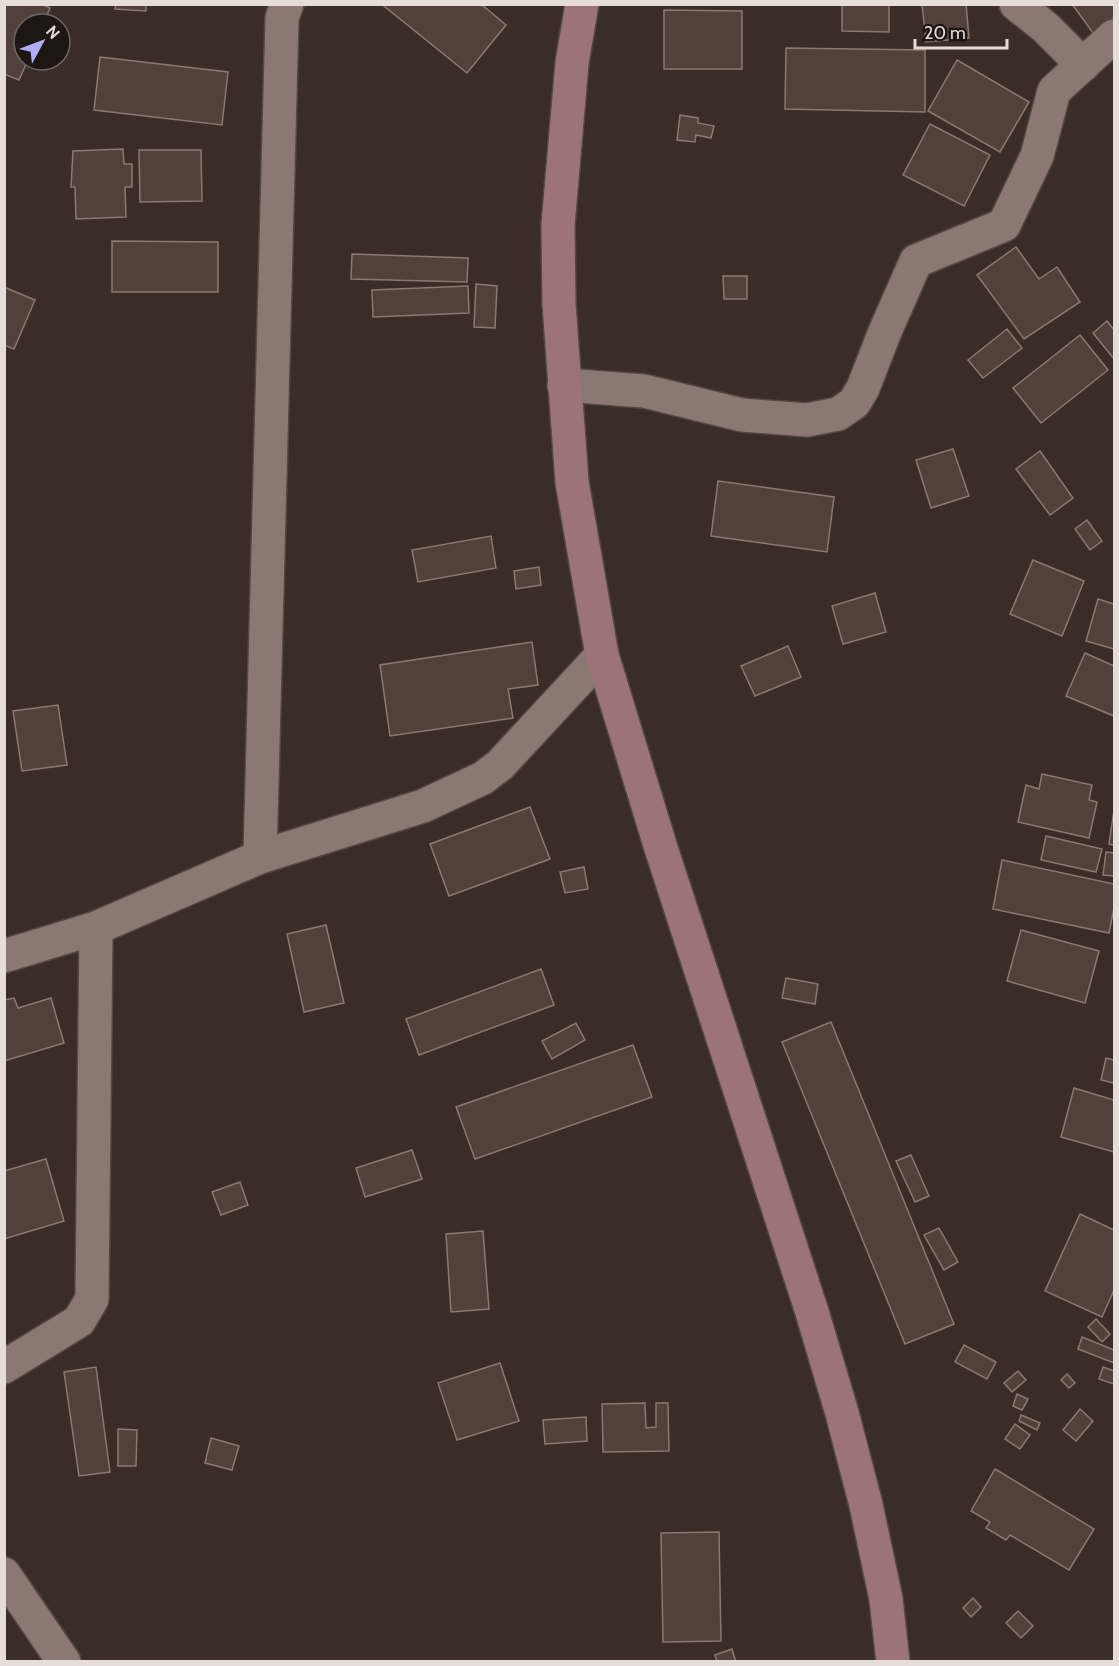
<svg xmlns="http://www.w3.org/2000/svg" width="1119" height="1666" font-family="Cabin,sans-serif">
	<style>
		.building { fill: #51413b; stroke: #8a7971; stroke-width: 1.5 }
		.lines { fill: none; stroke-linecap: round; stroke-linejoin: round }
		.street-casing { stroke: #544843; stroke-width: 36 }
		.secondary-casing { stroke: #544843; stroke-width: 36 }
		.street { stroke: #8a7972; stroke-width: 33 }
		.secondary { stroke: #9c7477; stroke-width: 33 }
	</style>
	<rect width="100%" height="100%" fill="#3a2c26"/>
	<!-- building -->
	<g class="building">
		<path d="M4 4H41L50 8 43 24H24V60H28L19 80 4 74Z"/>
		<path d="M116 4H146V11L115 9Z"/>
		<path d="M385 4H481L506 25 467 73 384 6Z"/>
		<path d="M842 4H889V32L842 31Z"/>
		<path d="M922 4H966L969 38 926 42Z"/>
		<path d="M1072 4H1114V17L1093 33Z"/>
		<path d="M664 10 742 11V69H664Z"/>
		<path d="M786 48 925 50V112L785 109Z"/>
		<path d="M100 57 228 72 222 125 94 110Z"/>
		<path d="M957 60 1029 102 1000 152 928 111Z"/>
		<path d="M680 115 698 118V123L714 126 711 138 696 135 695 142 677 140Z"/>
		<path d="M930 124 990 155 964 206 903 175Z"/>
		<path d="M123 149 124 164H132V187H125L126 217 76 219 75 187H71L73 151Z"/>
		<path d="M139 150H201L202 201 140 202Z"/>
		<path d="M112 241 218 242V292H112Z"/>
		<path d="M1016 247 1039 279 1057 267 1080 302 1024 339 977 275Z"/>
		<path d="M352 254 468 258 467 282 351 279Z"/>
		<path d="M723 276H747V299H724Z"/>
		<path d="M476 284 497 286 495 328 474 327Z"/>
		<path d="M468 286 469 313 373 317 372 290Z"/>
		<path d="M4 287 35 300 14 349 4 345Z"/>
		<path d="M1107 321 1114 330V359L1093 333Z"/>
		<path d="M1007 329 1022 348 983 378 968 360Z"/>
		<path d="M1080 335 1108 370 1041 423 1013 388Z"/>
		<path d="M953 449 969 496 931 508 916 460Z"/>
		<path d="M1040 451 1073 498 1050 515 1016 469Z"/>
		<path d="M718 481 834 497 827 552 711 536Z"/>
		<path d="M1087 520 1102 541 1090 550 1075 529Z"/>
		<path d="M491 536 496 568 418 582 412 550Z"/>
		<path d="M1033 560 1084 581 1062 636 1010 614Z"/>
		<path d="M539 567 541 585 516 589 514 571Z"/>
		<path d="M875 593 886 632 843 644 832 606Z"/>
		<path d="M1098 599 1114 604V649L1086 641Z"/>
		<path d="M532 642 538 685 508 689 513 718 390 736 380 665Z"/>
		<path d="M788 646 801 677 755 696 741 666Z"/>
		<path d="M1085 653 1114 666V716L1066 696Z"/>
		<path d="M58 705 67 765 22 771 13 711Z"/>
		<path d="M1042 774 1092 785 1089 800 1097 802 1089 838 1018 822 1026 785 1039 789Z"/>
		<path d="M530 807 550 859 449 896 430 844Z"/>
		<path d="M1114 810V845L1109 844Z"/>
		<path d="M1046 836 1102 849 1096 872 1041 860Z"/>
		<path d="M1106 852 1114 853V876L1103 875Z"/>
		<path d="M1002 860 1114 884V908L1109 933 993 909Z"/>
		<path d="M584 867 588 889 565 893 560 872Z"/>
		<path d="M326 925 344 1003 304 1012 287 934Z"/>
		<path d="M1021 930 1099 951 1085 1003 1007 981Z"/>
		<path d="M541 969 554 1005 419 1055 406 1019Z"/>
		<path d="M786 978 818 984 815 1004 782 998Z"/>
		<path d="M14 998 18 1008 51 998 64 1043 4 1061V1000Z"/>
		<path d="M831 1022 954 1324 905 1344 782 1042Z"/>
		<path d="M576 1023 585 1040 552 1059 542 1041Z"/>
		<path d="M633 1045 652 1097 475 1159 456 1107Z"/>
		<path d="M1106 1058 1114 1060V1083L1101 1080Z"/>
		<path d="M1074 1088 1114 1100V1152L1061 1137Z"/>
		<path d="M412 1150 422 1179 365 1197 356 1168Z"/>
		<path d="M911 1155 929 1196 915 1202 896 1161Z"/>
		<path d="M46 1159 64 1221 4 1239V1171Z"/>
		<path d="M240 1182 248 1205 221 1215 212 1192Z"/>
		<path d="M1080 1214 1114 1230V1290L1102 1317 1045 1291Z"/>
		<path d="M939 1228 958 1262 944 1270 924 1235Z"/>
		<path d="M483 1231 489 1309 451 1312 446 1234Z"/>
		<path d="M1096 1319 1110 1334 1102 1342 1088 1327Z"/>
		<path d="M1082 1337 1114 1350V1363L1078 1349Z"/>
		<path d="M964 1345 996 1362 987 1379 955 1362Z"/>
		<path d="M500 1363 519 1421 457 1440 438 1383Z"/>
		<path d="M96 1367 110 1472 79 1476 64 1372Z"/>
		<path d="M1103 1367 1114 1371V1384L1099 1379Z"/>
		<path d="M1018 1371 1026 1380 1012 1392 1004 1383Z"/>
		<path d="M1067 1374 1075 1383 1069 1388 1061 1380Z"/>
		<path d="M1017 1394 1028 1399 1022 1410 1013 1406Z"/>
		<path d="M645 1403 646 1428 656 1427V1403H668L669 1451 603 1452 602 1404Z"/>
		<path d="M1080 1409 1093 1421 1076 1441 1063 1430Z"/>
		<path d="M1021 1415 1040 1423 1037 1430 1019 1421Z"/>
		<path d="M586 1417 587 1441 545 1444 543 1420Z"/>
		<path d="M1015 1424 1030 1435 1020 1449 1005 1439Z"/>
		<path d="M118 1429 137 1430 136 1466H118Z"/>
		<path d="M211 1438 239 1446 232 1470 205 1463Z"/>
		<path d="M995 1469 1094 1529 1069 1570 1010 1535 1006 1540 986 1528 990 1522 971 1511Z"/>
		<path d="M719 1532 721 1641 663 1642 661 1533Z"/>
		<path d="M973 1598 981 1607 971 1617 963 1608Z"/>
		<path d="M1018 1611 1033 1626 1021 1638 1006 1623Z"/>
		<path d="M732 1649 736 1662H717L715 1655Z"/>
	</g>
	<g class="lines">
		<defs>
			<g id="street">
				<path d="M1016 4 1045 27 1083 65"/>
				<path d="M564 385 644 391 742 415 807 420 838 414 854 403 863 388 884 334 916 261 1004 225 1037 156 1054 91 1114 36"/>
				<path d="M260 857 282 18 287 4"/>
				<path d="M4 956 96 928 260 857 423 806 483 778 500 765 602 655"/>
				<path d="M4 1367 79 1321 92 1299 96 928"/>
				<path d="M4 1574 64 1662"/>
			</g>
			<path id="secondary" d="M582 4 572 63 558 225 559 304 572 482 602 655 660 845 812 1312 842 1413 866 1505 886 1599 893 1662"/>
		</defs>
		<!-- street casing -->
		<use href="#street" class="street-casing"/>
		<!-- secondary casing -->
		<use href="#secondary" class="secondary-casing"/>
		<!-- street -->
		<use href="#street" class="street"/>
		<!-- secondary -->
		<use href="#secondary" class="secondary"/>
	</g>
	<!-- border -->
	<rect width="1119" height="1666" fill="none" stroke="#e6ddd8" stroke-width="12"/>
	<!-- north arrow -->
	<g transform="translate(42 42) rotate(49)"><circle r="28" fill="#1d1613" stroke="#6d6662" stroke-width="1.5"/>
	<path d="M0-4.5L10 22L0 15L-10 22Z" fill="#afaefa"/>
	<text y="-9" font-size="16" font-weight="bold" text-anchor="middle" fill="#e6ddd8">N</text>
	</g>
	<!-- scale -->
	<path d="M915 39v9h92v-9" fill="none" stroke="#e6ddd8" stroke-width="3"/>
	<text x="924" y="39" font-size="18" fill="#e6ddd8" stroke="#1d1613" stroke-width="4.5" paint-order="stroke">20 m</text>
</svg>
